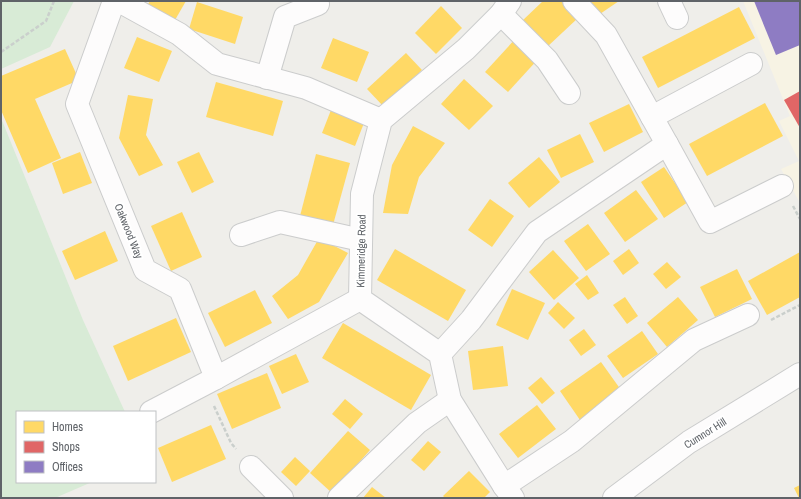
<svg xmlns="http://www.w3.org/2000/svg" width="801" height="499" font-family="'Archivo Narrow',sans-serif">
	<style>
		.commercial { fill: #f7f3e4 }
		.green { fill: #d8ebd6 }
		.homes { fill: #ffd966 }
		.shops { fill: #e06666 }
		.offices { fill: #8e7cc3 }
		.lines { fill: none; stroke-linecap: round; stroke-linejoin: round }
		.minor-casing { stroke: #cbcccc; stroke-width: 24 }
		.path { stroke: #cacfcc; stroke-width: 2.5; stroke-dasharray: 4 2; stroke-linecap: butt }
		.minor { stroke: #fdfcfc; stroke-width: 22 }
		.labels { text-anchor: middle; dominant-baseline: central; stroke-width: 4; stroke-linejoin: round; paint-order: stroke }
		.street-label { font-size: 11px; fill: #5f6368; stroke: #fff }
	</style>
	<rect width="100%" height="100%" fill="#efeeea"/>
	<!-- commercial -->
	<path class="commercial" d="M743 1H800V203L781 169 799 161 779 121 790 116Z"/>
	<!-- green -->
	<g class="green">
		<path d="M1 1H74L50 47 1 69Z"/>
		<path d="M1 118 83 320 125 412H17V482H92L55 498H1Z"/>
	</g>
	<!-- homes -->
	<g class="homes">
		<path d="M150 1H186L175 20 148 4Z"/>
		<path d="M543 1H561L578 18 547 47 522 21Z"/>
		<path d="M587 1H619L597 16Z"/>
		<path d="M197 2 243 17 235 44 189 29Z"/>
		<path d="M441 6 462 28 436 54 415 33Z"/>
		<path d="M739 7 755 38 658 88 642 57Z"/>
		<path d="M137 37 172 51 159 82 124 68Z"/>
		<path d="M517 37 540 57 508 92 485 72Z"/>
		<path d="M333 38 369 52 357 82 321 68Z"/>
		<path d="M65 49 79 80 35 99 61 158 28 173 1 110V76Z"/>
		<path d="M406 53 422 70 383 106 367 89Z"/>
		<path d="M464 79 493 106 469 130 441 104Z"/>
		<path d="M216 82 283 101 273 136 206 117Z"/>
		<path d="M128 95 153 99 146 135 163 165 139 176 119 138Z"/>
		<path d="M765 103 783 136 707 176 689 144Z"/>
		<path d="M629 104 643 132 604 152 589 123Z"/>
		<path d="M331 110 364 123 355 146 322 133Z"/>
		<path d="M413 126 445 143 419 177 408 214 383 213 392 165Z"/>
		<path d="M580 134 594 162 561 178 547 150Z"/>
		<path d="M80 152 92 183 63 194 52 163Z"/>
		<path d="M199 152 214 182 192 193 177 162Z"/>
		<path d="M316 154 350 163 333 225 300 216Z"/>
		<path d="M539 157 560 182 529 208 508 183Z"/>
		<path d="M664 167 688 202 664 218 641 182Z"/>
		<path d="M636 190 658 219 625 242 604 213Z"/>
		<path d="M490 199 514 216 492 247 468 230Z"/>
		<path d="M182 212 202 257 171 271 151 226Z"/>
		<path d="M588 224 610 254 586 271 564 241Z"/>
		<path d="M105 231 118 261 75 280 62 251Z"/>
		<path d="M319 238 348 253 319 302 288 319 272 296 298 275Z"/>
		<path d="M395 249 466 290 448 321 377 280Z"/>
		<path d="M629 249 639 263 623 275 613 261Z"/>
		<path d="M553 250 579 278 554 300 529 272Z"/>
		<path d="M800 252V297L767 315 748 281Z"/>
		<path d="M667 262 681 277 666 289 653 274Z"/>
		<path d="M737 269 752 299 715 317 700 287Z"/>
		<path d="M587 275 599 293 588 300 575 284Z"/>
		<path d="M512 289 545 303 528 340 496 325Z"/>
		<path d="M255 290 272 323 225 347 208 313Z"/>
		<path d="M625 297 638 316 627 324 613 305Z"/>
		<path d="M678 297 698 320 667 347 647 323Z"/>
		<path d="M558 302 575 318 564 329 548 313Z"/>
		<path d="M176 318 191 352 128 381 113 346Z"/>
		<path d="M343 323 431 375 411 410 322 358Z"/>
		<path d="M584 329 596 345 581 356 569 340Z"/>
		<path d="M642 331 658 354 623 378 607 356Z"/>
		<path d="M503 346 508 386 473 390 468 351Z"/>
		<path d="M296 354 309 382 282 394 269 366Z"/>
		<path d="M601 362 621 390 580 420 560 391Z"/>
		<path d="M267 373 281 408 232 429 217 394Z"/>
		<path d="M541 377 555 393 542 404 528 388Z"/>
		<path d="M345 399 363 414 350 429 332 414Z"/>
		<path d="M537 405 556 429 518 458 499 434Z"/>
		<path d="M211 425 226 459 172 482 158 448Z"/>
		<path d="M348 431 370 450 332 493 310 473Z"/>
		<path d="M428 441 441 452 424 471 411 460Z"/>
		<path d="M295 457 310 471 296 486 281 472Z"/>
		<path d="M469 471 490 492 484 498H445L443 496Z"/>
		<path d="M800 485V498H799L794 488Z"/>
		<path d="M372 487 386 498H363Z"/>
	</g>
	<!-- shops -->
	<path class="shops" d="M800 91V128L784 100Z"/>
	<!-- offices -->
	<path class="offices" d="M754 1H800V45L776 55Z"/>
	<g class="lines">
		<defs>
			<g id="minor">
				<path d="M114 1 77 104 145 270 180 289 216 378 360 299"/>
				<path d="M119 1 179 34 217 64 306 88 381 120"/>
				<path d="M510 1 501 14 466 49 381 120 362 194 360 299 440 354 450 400 504 486 513 498"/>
				<path d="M669 1 677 18"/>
				<path d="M501 14 547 60 569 93"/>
				<path d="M267 78 285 17 318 4"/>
				<path d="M652 117 751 64"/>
				<path d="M667 144 710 222 782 186"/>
				<path d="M241 235 280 222 361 240"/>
				<path d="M440 354 471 320 537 232 667 144 606 35 574 1"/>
				<path d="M151 412 216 378"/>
				<path d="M251 467 282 498"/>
				<path d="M504 486 572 441 694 340 748 315"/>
				<path d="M339 498 417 423 450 400"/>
				<path d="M614 498 689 442 800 374"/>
			</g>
		</defs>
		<!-- minor casing -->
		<use href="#minor" class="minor-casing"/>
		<!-- path -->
		<g class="path">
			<path d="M1 52 46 21 54 1"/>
			<path d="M793 206 800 219"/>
			<path d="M771 320 800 305"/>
			<path d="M214 406 231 443 236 449"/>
		</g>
		<!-- minor -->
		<use href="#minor" class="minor"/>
	</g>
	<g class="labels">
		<!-- street labels -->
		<g class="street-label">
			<text transform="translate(129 231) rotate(68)">Oakwood Way</text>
			<text transform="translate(361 251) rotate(-89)">Kimmeridge Road</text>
			<text transform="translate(705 433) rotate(-32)">Cumnor Hill</text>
		</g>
	</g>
	<!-- border -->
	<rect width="801" height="499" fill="none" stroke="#5f6368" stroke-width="4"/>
	<!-- legend -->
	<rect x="16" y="411" width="140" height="72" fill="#ffffff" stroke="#bfc1c3"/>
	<rect x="24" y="421" width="20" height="12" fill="#ffd966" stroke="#bfc1c3"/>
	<text x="52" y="431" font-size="12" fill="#5f6368">Homes</text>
	<rect x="24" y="441" width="20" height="12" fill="#e06666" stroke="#bfc1c3"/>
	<text x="52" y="451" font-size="12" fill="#5f6368">Shops</text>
	<rect x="24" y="461" width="20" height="12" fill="#8e7cc3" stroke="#bfc1c3"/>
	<text x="52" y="471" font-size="12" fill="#5f6368">Offices</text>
</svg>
